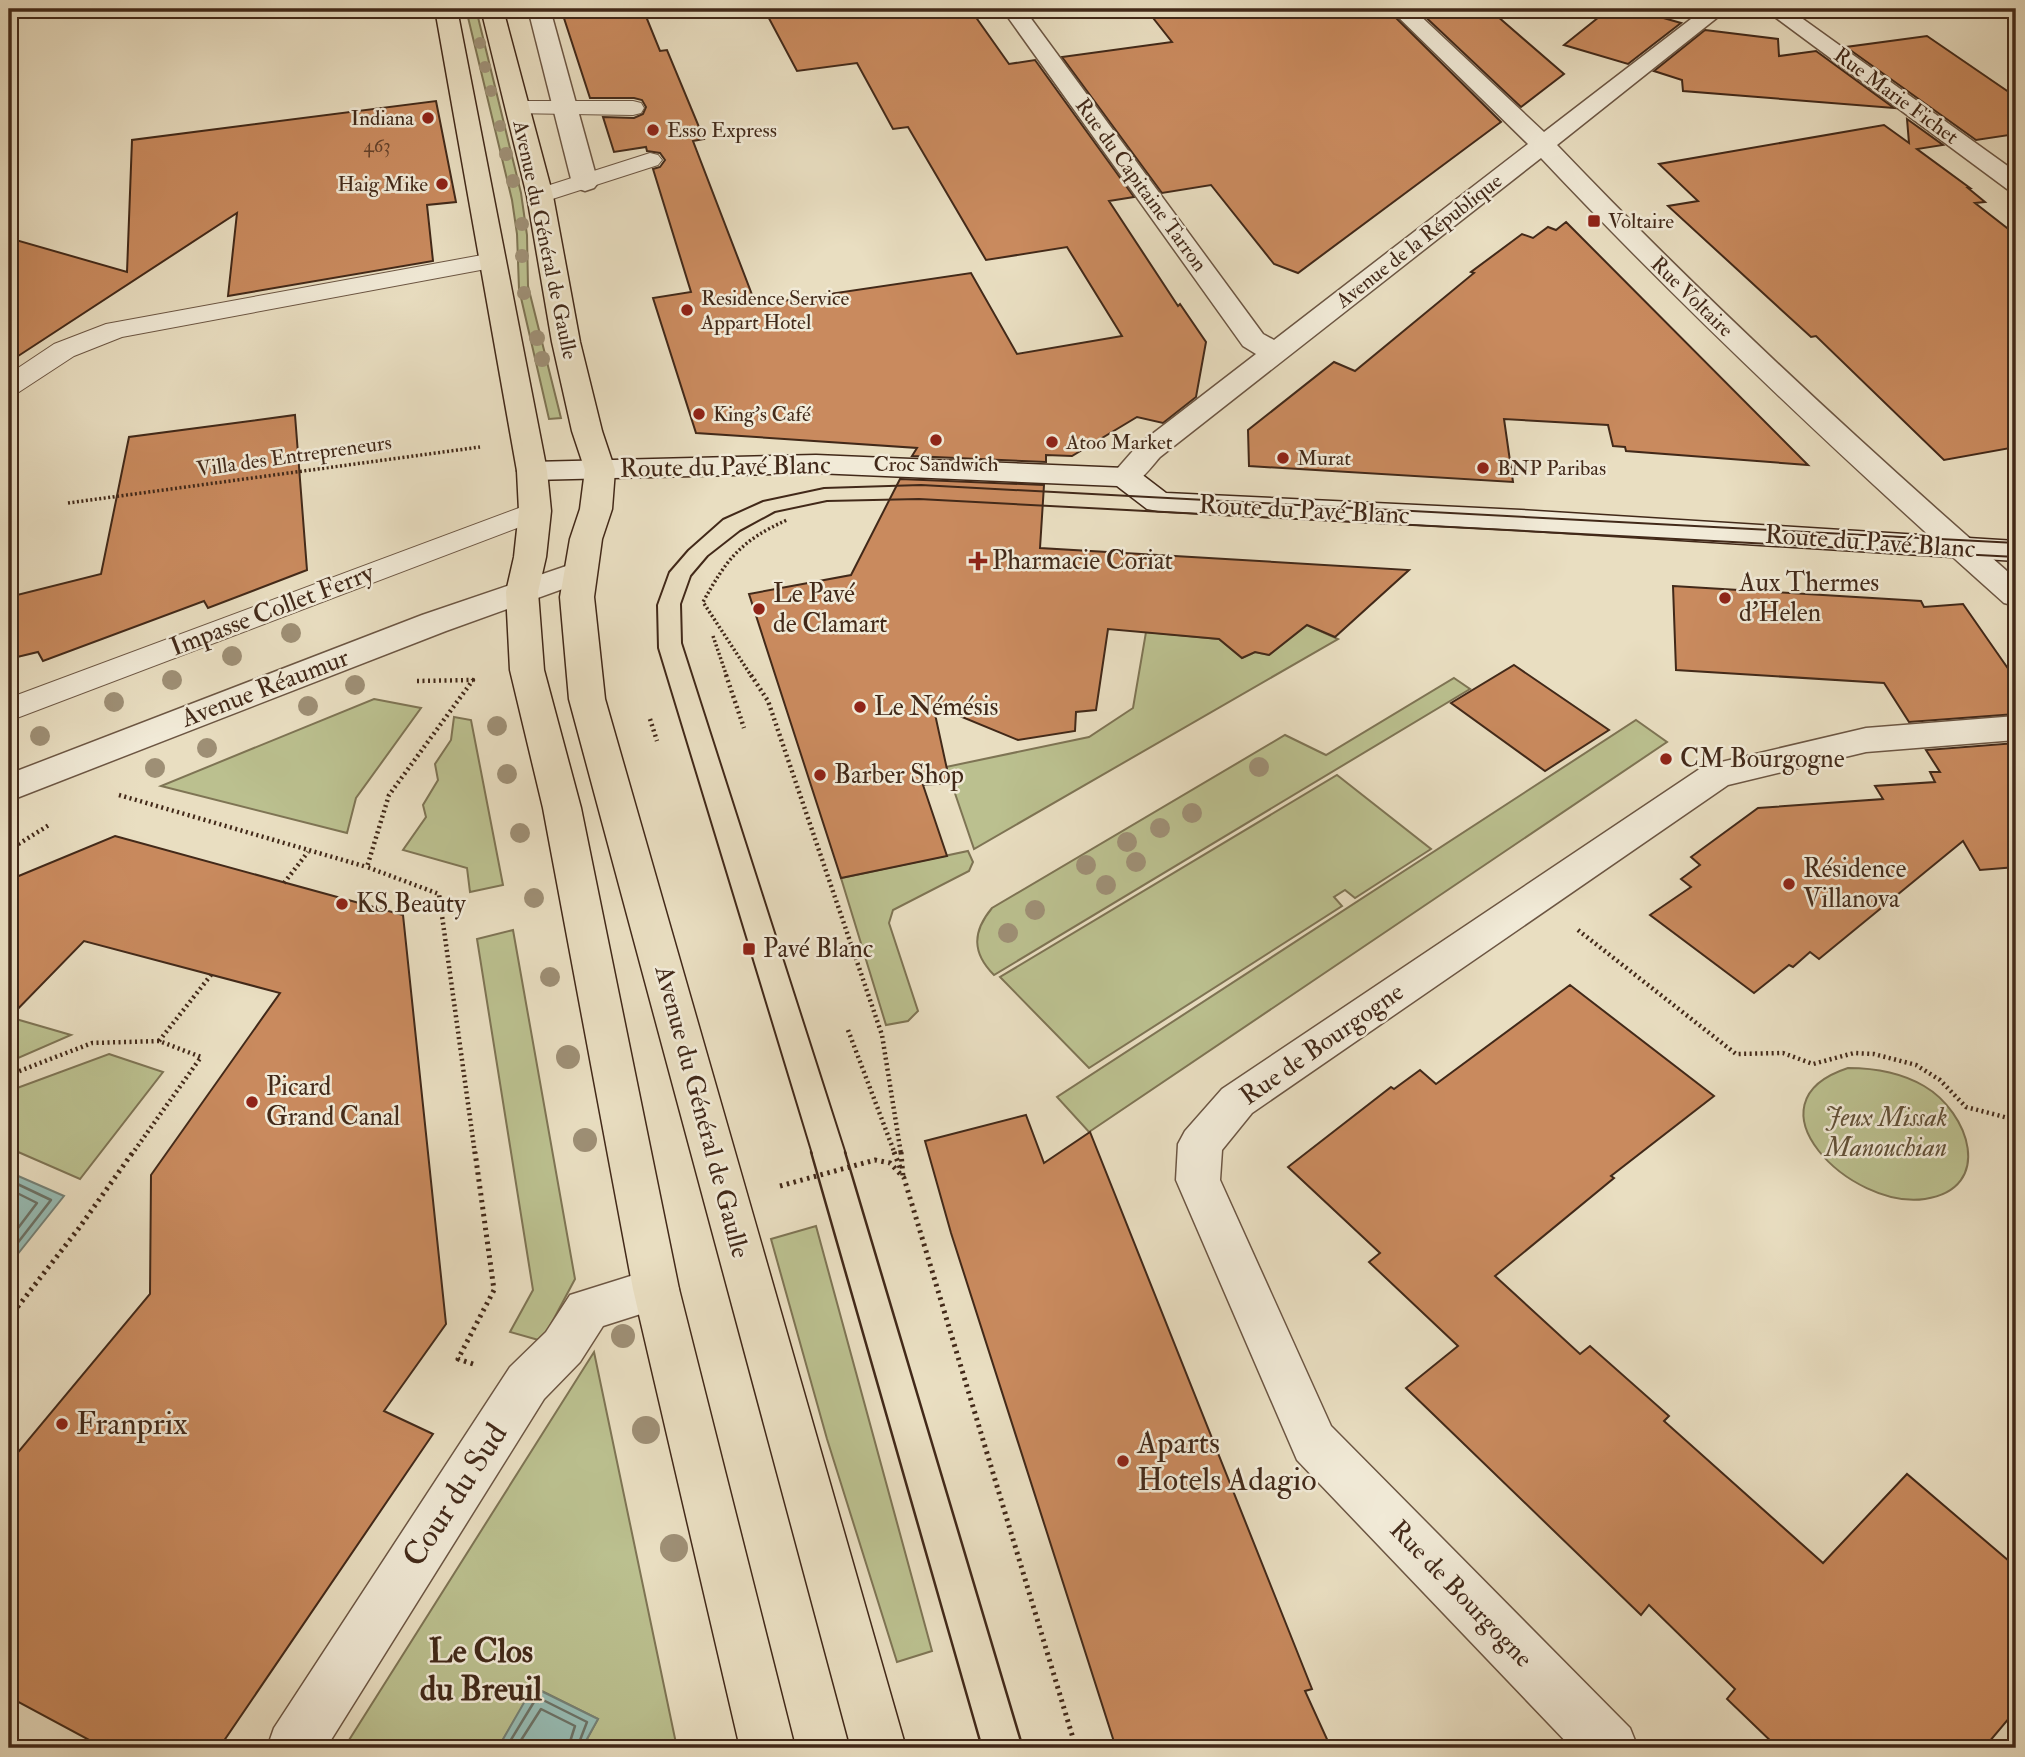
<svg xmlns="http://www.w3.org/2000/svg" width="2025" height="1757" font-family="'IM FELL Double Pica',serif">
	<style>
		.green { fill: #bbc08f; stroke: #7e7454; stroke-width: 2 }
		.water { fill: #97bcb4; stroke: #758176; stroke-width: 2 }
		.lines { fill: none; stroke-linecap: round; stroke-linejoin: round }
		.shore { stroke: #6c7266; stroke-width: 2.5 }
		.building { fill: #c98a5e; stroke: #422919; stroke-width: 2 }
		.lane-casing { stroke: #6c5643; stroke-width: 2 }
		.street-casing { stroke: #6c5643; stroke-width: 3 }
		.secondary-casing { stroke: #422919; stroke-width: 3 }
		.primary-casing { stroke: #422919; stroke-width: 3 }
		.path-far2 { stroke: #422919; stroke-width: 3.5; stroke-dasharray: 2 2.5; stroke-linecap: butt }
		.path-far1 { stroke: #422919; stroke-width: 4.5; stroke-dasharray: 2 3.5; stroke-linecap: butt }
		.path { stroke: #422919; stroke-width: 5; stroke-dasharray: 2.5 4.5; stroke-linecap: butt }
		.lane { fill: #f1ead7; fill-rule: evenodd }
		.street { fill: #f1ead7; fill-rule: evenodd }
		.secondary { fill: #f1ead7; fill-rule: evenodd }
		.primary { fill: #e9dec1; fill-rule: evenodd }
		.tram-far1 { stroke: #422919; stroke-width: 2 }
		.tram { stroke: #422919; stroke-width: 2.5 }
		.tree { fill: #9e8f75 }
		.poi-dot { fill: #8f2418; stroke: #f1ead7; stroke-width: 2.5 }
		.labels { text-anchor: middle; dominant-baseline: central; stroke-width: 5; stroke-linejoin: round; paint-order: stroke }
		.far-number-label { font-size: 19px; fill: #64412a }
		.far-street-label { font-size: 21px; fill: #422919; stroke: #f1ead7 }
		.far-poi-label { font-size: 21px; fill: #422919; stroke: #f1ead7; text-anchor: start }
		.street-label { font-size: 26px; fill: #422919; stroke: #f1ead7 }
		.poi-label { font-size: 26px; fill: #422919; stroke: #f1ead7; text-anchor: start }
		.park-label { font-size: 26px; font-style: italic; fill: #604f36; stroke: #f1ead7 }
		.near-poi-label { font-size: 32px; fill: #422919; stroke: #f1ead7; text-anchor: start }
		.near-street-label { font-size: 32px; fill: #422919; stroke: #f1ead7 }
		.near-neighbourhood-label { font-size: 33px; font-weight: bold; fill: #422919; stroke: #f1ead7 }
	</style>
	<rect width="100%" height="100%" fill="#e9dec1"/>
	<filter id="stains"><feTurbulence type="fractalNoise" baseFrequency=".00286" numOctaves="4"/><feColorMatrix values="0 0 0 0 .2 0 0 0 0 .09 0 0 0 0 .02 0 0 0 .5 -.17"/></filter>
	<radialGradient id="worn" r=".72"><stop offset=".6" stop-color="#630" stop-opacity="0"/><stop offset="1" stop-color="#630" stop-opacity=".3"/></radialGradient>
	<!-- green -->
	<g class="green">
		<path d="M466 9H476L521 193 527 235 528 286 561 418 549 419 519 289 517 234 512 200Z"/>
		<path d="M1307 625 1338 639 974 849 946 767 1089 737 1133 708 1146 632 1219 639 1242 658 1255 652 1269 655Z"/>
		<path d="M1454 678 1470 689 994 975C972 953 972 932 992 908L1285 735 1326 755Z"/>
		<path d="M374 699 421 708 356 798 347 833 161 786Z"/>
		<path d="M454 717 471 720 503 885 470 892 467 868 403 850 426 817 423 805 438 780 435 764 451 740Z"/>
		<path d="M1636 720 1667 742 1089 1132 1057 1097Z"/>
		<path d="M1337 775 1431 849 1355 898 1345 890 1334 897 1342 906 1089 1068 1000 977Z"/>
		<path d="M968 851 973 862 969 871 893 910 889 923 918 1011 908 1021 886 1025 841 878Z"/>
		<path d="M513 930 575 1279 542 1341 510 1332 533 1290 477 939Z"/>
		<path d="M9 1017 71 1035 9 1062Z"/>
		<path d="M109 1054 163 1072 80 1179 9 1148V1091Z"/>
		<path d="M1848 1068C1875 1068 1900 1072 1924 1086 1969 1112 1995 1188 1925 1199 1851 1210 1741 1103 1848 1068Z"/>
		<path d="M816 1226 932 1651 897 1662 827 1439 771 1239Z"/>
		<path d="M594 1352 677 1748H582L598 1719 534 1687 498 1748H344Z"/>
	</g>
	<!-- water -->
	<g class="water">
		<path d="M9 1172 64 1196 9 1265Z"/>
		<path d="M533 1687 598 1719 582 1748H498Z"/>
	</g>
	<g class="lines">
		<!-- shore -->
		<g class="shore">
			<path d="M9 1180 51 1200 9 1254"/>
			<path d="M9 1189 37 1203 9 1240"/>
			<path d="M506 1748 537 1697 587 1722 577 1748"/>
			<path d="M516 1748 541 1709 575 1726 568 1748"/>
		</g>
	</g>
	<!-- building -->
	<g class="building">
		<path d="M561 9H643L660 51 667 50 704 139 693 141 756 305 971 273 1017 354 1122 336 1067 247 986 260 908 127 893 129 857 63 797 71 764 9H970L1009 64 1035 60 1134 197 1109 201 1178 306 1180 304 1206 342 1196 397 1163 423 1137 417 1072 456 1046 455V462L912 456 917 448 696 433 653 298 691 292 653 169 660 167 665 160 660 153 647 151 646 147 614 152 603 117 634 118 643 114 646 107 642 100 634 98H590Z"/>
		<path d="M1146 9H1387L1501 122 1298 273 1274 264 1211 185 1162 193 1062 57 1172 42Z"/>
		<path d="M1417 9H1489L1564 74 1521 107Z"/>
		<path d="M1609 9H1632L1681 23 1628 64 1564 45Z"/>
		<path d="M1705 30 1778 39 1779 56 1816 51 1894 108 1683 91 1682 80 1654 71Z"/>
		<path d="M1927 36 2016 97V134L1976 140 1846 47Z"/>
		<path d="M436 101 456 202 427 205 433 261 228 296 237 213 9 362V238L127 272 132 140Z"/>
		<path d="M1907 119 1943 145 1917 149 1970 188H1968L1985 202 1975 203 2016 235V447L1944 460 1816 336 1811 337 1668 206 1698 201 1659 164 1884 125 1909 143Z"/>
		<path d="M1566 222 1808 465 1626 451 1625 447 1613 446 1608 425 1504 419 1513 482 1249 466 1248 430 1334 362 1355 371 1474 273 1471 272 1522 234 1533 238 1548 227 1556 230Z"/>
		<path d="M295 415 307 570 208 608 204 601 43 661 38 652 9 659V597L101 574 129 437Z"/>
		<path d="M900 479 1044 485 1040 548 1409 570 1335 637 1307 625 1269 655 1255 652 1242 658 1219 639 1108 629 1096 710 1076 712 1075 731 1018 740 933 705 950 783 923 785 947 856 841 878 749 594 851 575Z"/>
		<path d="M1673 586 1921 601 1924 607 1963 604 2016 680V714L1909 722 1884 683 1676 670Z"/>
		<path d="M1514 665 1609 730 1545 771 1451 703Z"/>
		<path d="M2016 743V867L1980 870 1963 841 1819 959 1810 952 1793 967 1789 965 1754 993 1650 915 1691 887 1681 879 1700 865 1691 857 1758 808 1883 799 1875 786 1935 782 1930 772H1940L1926 750Z"/>
		<path d="M115 836 403 915 446 1324 384 1411 433 1434 219 1748H104L9 1697V1463L150 1294 151 1175 280 993 84 941 9 1018V880Z"/>
		<path d="M1570 985 1714 1096 1611 1176 1614 1178 1495 1276 1580 1354 1590 1346 1669 1416 1664 1421 1823 1563 1907 1474 2016 1567V1710L1984 1748H1778L1727 1699 1735 1689 1649 1605 1641 1615 1406 1388 1458 1346 1369 1262 1380 1253 1288 1167 1391 1087 1394 1089 1420 1070 1436 1084Z"/>
		<path d="M1026 1115 1044 1163 1090 1132 1312 1689 1305 1691 1331 1748H1116L951 1233 925 1141Z"/>
	</g>
	<g class="lines">
		<defs>
			<g id="lane">
				<path d="M517 101H633L641 103 644 108 641 113 633 115 509 113 506 108 509 103Z"/>
				<path d="M650 153 658 155 662 160 658 165 540 203 531 201 528 196 531 191Z"/>
				<path d="M493 253 502 256 506 261 502 266 122 337 74 356 19 392 9 394V374L54 344 106 324Z"/>
				<path d="M535 502 546 505 550 511 546 517 9 721V698Z"/>
			</g>
			<g id="street">
				<path d="M528 9H550L598 183 594 188 585 191 576 188 572 183Z"/>
				<path d="M1002 9H1024L1263 334 1274 340 1528 144 1390 9H1413L1544 132 1704 9H1728L1557 145C1703 298 1857 440 2016 579V606L2004 603C1844 460 1688 314 1541 158L1160 457C1146 473 1137 489 1114 484L1110 477 1138 445 1256 354 1243 346Z"/>
				<path d="M1764 9H1789L2016 172V191L2007 189Z"/>
				<path d="M581 561 593 564 597 571 593 578 446 631 9 801V774L422 615Z"/>
				<path d="M2016 716V740L1866 752 1728 785 1252 1113 1222 1150 1220 1180 1331 1426 1630 1728 1638 1748H1572L1297 1460 1176 1180 1178 1144 1185 1131 1222 1089 1704 766 1866 728Z"/>
				<path d="M656 1268 672 1274 679 1289 672 1304 603 1326 580 1362 544 1399 326 1748H267L274 1728 510 1367 546 1332 570 1295Z"/>
			</g>
			<path id="secondary" d="M816 455 1125 468 1136 470 1166 493 1521 510 2016 541V561L1521 530 1158 511 1147 509 1117 486 816 473 532 480 521 478 517 471 521 464 532 462Z"/>
			<g id="primary">
				<path d="M435 9H457L547 471 551 511 546 557 538 592 544 670 581 808 679 1289 795 1748H740L633 1289 543 808 510 670 506 592 514 557 519 511 517 471Z"/>
				<path d="M481 9H503L553 196 580 342 602 431 615 470 612 509 602 539 594 597 605 699 906 1748H851L569 699 560 597 570 539 580 509 585 470 572 431 552 342 527 196Z"/>
			</g>
		</defs>
		<!-- lane casing -->
		<use href="#lane" class="lane-casing"/>
		<!-- street casing -->
		<use href="#street" class="street-casing"/>
		<!-- secondary casing -->
		<use href="#secondary" class="secondary-casing"/>
		<!-- primary casing -->
		<use href="#primary" class="primary-casing"/>
		<!-- path-far2 -->
		<g class="path-far2">
			<path d="M68 503 480 447"/>
			<path d="M713 636 727 677"/>
			<path d="M752 677 703 602C727 559 740 541 787 520"/>
		</g>
		<!-- path-far1 -->
		<g class="path-far1">
			<path d="M726 675 744 728"/>
			<path d="M751 675 768 701 882 1035 901 1154"/>
			<path d="M417 681 473 680 389 795 367 867 439 894 475 1154"/>
			<path d="M650 719 657 741"/>
			<path d="M119 795 367 867"/>
			<path d="M9 850 49 825"/>
			<path d="M284 883 308 852"/>
			<path d="M1578 930 1736 1054 1783 1053 1813 1064 1854 1053 1874 1054 1916 1065 1940 1080 1966 1107 2016 1120"/>
			<path d="M848 1030 895 1154"/>
			<path d="M159 1041 211 975"/>
			<path d="M9 1075 92 1043 159 1041 201 1057 132 1154"/>
		</g>
		<!-- path -->
		<g class="path">
			<path d="M894 1152 901 1170"/>
			<path d="M901 1152 903 1177"/>
			<path d="M780 1186 875 1160 890 1163 904 1178 1076 1748"/>
			<path d="M9 1318 79 1228 133 1152"/>
			<path d="M473 1364 458 1359 494 1290 475 1152"/>
		</g>
		<!-- lane -->
		<use href="#lane" class="lane"/>
		<!-- street -->
		<use href="#street" class="street"/>
		<!-- secondary -->
		<use href="#secondary" class="secondary"/>
		<!-- primary -->
		<use href="#primary" class="primary"/>
		<!-- tram-far1 -->
		<g class="tram-far1">
			<path d="M812 1154 658 648 657 605 669 572 688 550 723 519 763 501 824 488 921 485 2016 543"/>
			<path d="M846 1154 682 643 681 604 691 576 708 556 740 531 775 512 827 501 919 499 2016 557"/>
		</g>
		<!-- tram -->
		<g class="tram">
			<path d="M811 1152 982 1748"/>
			<path d="M845 1152 1023 1748"/>
		</g>
	</g>
	<!-- trees -->
	<g class="tree">
		<circle cx="480" cy="43" r="6"/>
		<circle cx="485" cy="67" r="6"/>
		<circle cx="491" cy="91" r="6"/>
		<circle cx="500" cy="126" r="6"/>
		<circle cx="506" cy="154" r="7"/>
		<circle cx="513" cy="181" r="7"/>
		<circle cx="522" cy="224" r="7"/>
		<circle cx="522" cy="256" r="7"/>
		<circle cx="524" cy="293" r="7"/>
		<circle cx="537" cy="338" r="8"/>
		<circle cx="542" cy="359" r="8"/>
		<circle cx="291" cy="633" r="10"/>
		<circle cx="232" cy="656" r="10"/>
		<circle cx="172" cy="680" r="10"/>
		<circle cx="355" cy="685" r="10"/>
		<circle cx="114" cy="702" r="10"/>
		<circle cx="308" cy="706" r="10"/>
		<circle cx="497" cy="726" r="10"/>
		<circle cx="40" cy="736" r="10"/>
		<circle cx="207" cy="748" r="10"/>
		<circle cx="1259" cy="767" r="10"/>
		<circle cx="155" cy="768" r="10"/>
		<circle cx="507" cy="774" r="10"/>
		<circle cx="1192" cy="813" r="10"/>
		<circle cx="1160" cy="828" r="10"/>
		<circle cx="520" cy="833" r="10"/>
		<circle cx="1127" cy="842" r="10"/>
		<circle cx="1136" cy="862" r="10"/>
		<circle cx="1086" cy="865" r="10"/>
		<circle cx="1106" cy="885" r="10"/>
		<circle cx="534" cy="898" r="10"/>
		<circle cx="1035" cy="910" r="10"/>
		<circle cx="1008" cy="933" r="10"/>
		<circle cx="550" cy="977" r="10"/>
		<circle cx="568" cy="1057" r="12"/>
		<circle cx="585" cy="1140" r="12"/>
		<circle cx="623" cy="1336" r="12"/>
		<circle cx="646" cy="1430" r="14"/>
		<circle cx="674" cy="1548" r="14"/>
	</g>
	<!-- markers -->
	<g class="poi-dot">
		<circle cx="428" cy="118" r="7"/>
		<circle cx="653" cy="130" r="7"/>
		<circle cx="442" cy="184" r="7"/>
		<rect x="1587" y="214" width="14" height="14" rx="3.5"/>
		<circle cx="687" cy="310" r="7"/>
		<circle cx="699" cy="414" r="7"/>
		<circle cx="936" cy="440" r="7"/>
		<circle cx="1052" cy="442" r="7"/>
		<circle cx="1283" cy="458" r="7"/>
		<circle cx="1483" cy="468" r="7"/>
		<path d="M974.5 550.5h7v7h7v7h-7v7h-7v-7h-7v-7h7z"/>
		<circle cx="1725" cy="598" r="7"/>
		<circle cx="759" cy="609" r="7"/>
		<circle cx="860" cy="707" r="7"/>
		<circle cx="1666" cy="759" r="7"/>
		<circle cx="820" cy="775" r="7"/>
		<circle cx="1789" cy="884" r="7"/>
		<circle cx="342" cy="904" r="7"/>
		<rect x="742" y="942" width="14" height="14" rx="3.5"/>
		<circle cx="252" cy="1102" r="7"/>
		<circle cx="62" cy="1424" r="7"/>
		<circle cx="1123" cy="1461" r="7"/>
	</g>
	<g class="labels">
		<!-- far-number labels -->
		<g class="far-number-label">
			<text x="377" y="146">463</text>
		</g>
		<!-- far-street labels -->
		<g class="far-street-label">
			<text transform="translate(1896 96) rotate(36)">Rue Marie Fichet</text>
			<text transform="translate(1141 185) rotate(54)">Rue du Capitaine Tarron</text>
			<text transform="translate(545 240) rotate(78)">Avenue du Général de Gaulle</text>
			<text transform="translate(1419 241) rotate(-38)">Avenue de la République</text>
			<text transform="translate(1692 297) rotate(44)">Rue Voltaire</text>
			<text transform="translate(294 456) rotate(-8)">Villa des Entrepreneurs</text>
		</g>
		<!-- far-poi labels -->
		<g class="far-poi-label">
			<text x="414" y="118" text-anchor="end">Indiana</text>
			<text x="667" y="130">Esso Express</text>
			<text x="428" y="184" text-anchor="end">Haig Mike</text>
			<text x="1608" y="221">Voltaire</text>
			<text x="701" y="298">Residence Service<tspan x="701" dy="24">Appart Hotel</tspan></text>
			<text x="713" y="414">King's Café</text>
			<text x="1066" y="442">Atoo Market</text>
			<text x="1297" y="458">Murat</text>
			<text x="936" y="464" text-anchor="middle">Croc Sandwich</text>
			<text x="1497" y="468">BNP Paribas</text>
		</g>
		<!-- street labels -->
		<g class="street-label">
			<text transform="translate(725 467) rotate(-1)">Route du Pavé Blanc</text>
			<text transform="translate(1304 510) rotate(3)">Route du Pavé Blanc</text>
			<text transform="translate(1870 542) rotate(4)">Route du Pavé Blanc</text>
			<text transform="translate(272 610) rotate(-21)">Impasse Collet Ferry</text>
			<text transform="translate(265 688) rotate(-21)">Avenue Réaumur</text>
			<text transform="translate(1322 1044) rotate(-35)">Rue de Bourgogne</text>
			<text transform="translate(702 1112) rotate(75)">Avenue du Général de Gaulle</text>
			<text transform="translate(1461 1594) rotate(46)">Rue de Bourgogne</text>
		</g>
		<!-- poi labels -->
		<g class="poi-label">
			<text x="992" y="561">Pharmacie Coriat</text>
			<text x="1739" y="583">Aux Thermes<tspan x="1739" dy="30">d'Helen</tspan></text>
			<text x="773" y="594">Le Pavé<tspan x="773" dy="30">de Clamart</tspan></text>
			<text x="874" y="707">Le Némésis</text>
			<text x="1680" y="759">CM Bourgogne</text>
			<text x="834" y="775">Barber Shop</text>
			<text x="1803" y="869">Résidence<tspan x="1803" dy="30">Villanova</tspan></text>
			<text x="356" y="904">KS Beauty</text>
			<text x="763" y="949">Pavé Blanc</text>
			<text x="266" y="1087">Picard<tspan x="266" dy="30">Grand Canal</tspan></text>
		</g>
		<!-- park labels -->
		<g class="park-label">
			<text x="1886" y="1118">Jeux Missak<tspan x="1886" dy="30">Manouchian</tspan></text>
		</g>
		<!-- near-poi labels -->
		<g class="near-poi-label">
			<text x="76" y="1424">Franprix</text>
			<text x="1137" y="1443">Aparts<tspan x="1137" dy="37">Hotels Adagio</tspan></text>
		</g>
		<!-- near-street labels -->
		<g class="near-street-label">
			<text transform="translate(455 1495) rotate(-57)">Cour du Sud</text>
		</g>
		<!-- near-neighbourhood labels -->
		<g class="near-neighbourhood-label">
			<text x="481" y="1651">Le Clos<tspan x="481" dy="38">du Breuil</tspan></text>
		</g>
	</g>
	<!-- margin -->
	<rect width="2025" height="1757" fill="none" stroke="#e9dec1" stroke-width="35"/>
	<rect x="10" y="10" width="2004" height="1736" fill="none" stroke="#422919" stroke-width="3.5"/>
	<rect x="18" y="18" width="1990" height="1722" fill="none" stroke="#422919" stroke-width="2"/>
	<rect width="100%" height="100%" filter="url(#stains)"/>
	<rect width="100%" height="100%" fill="url(#worn)"/>
</svg>
